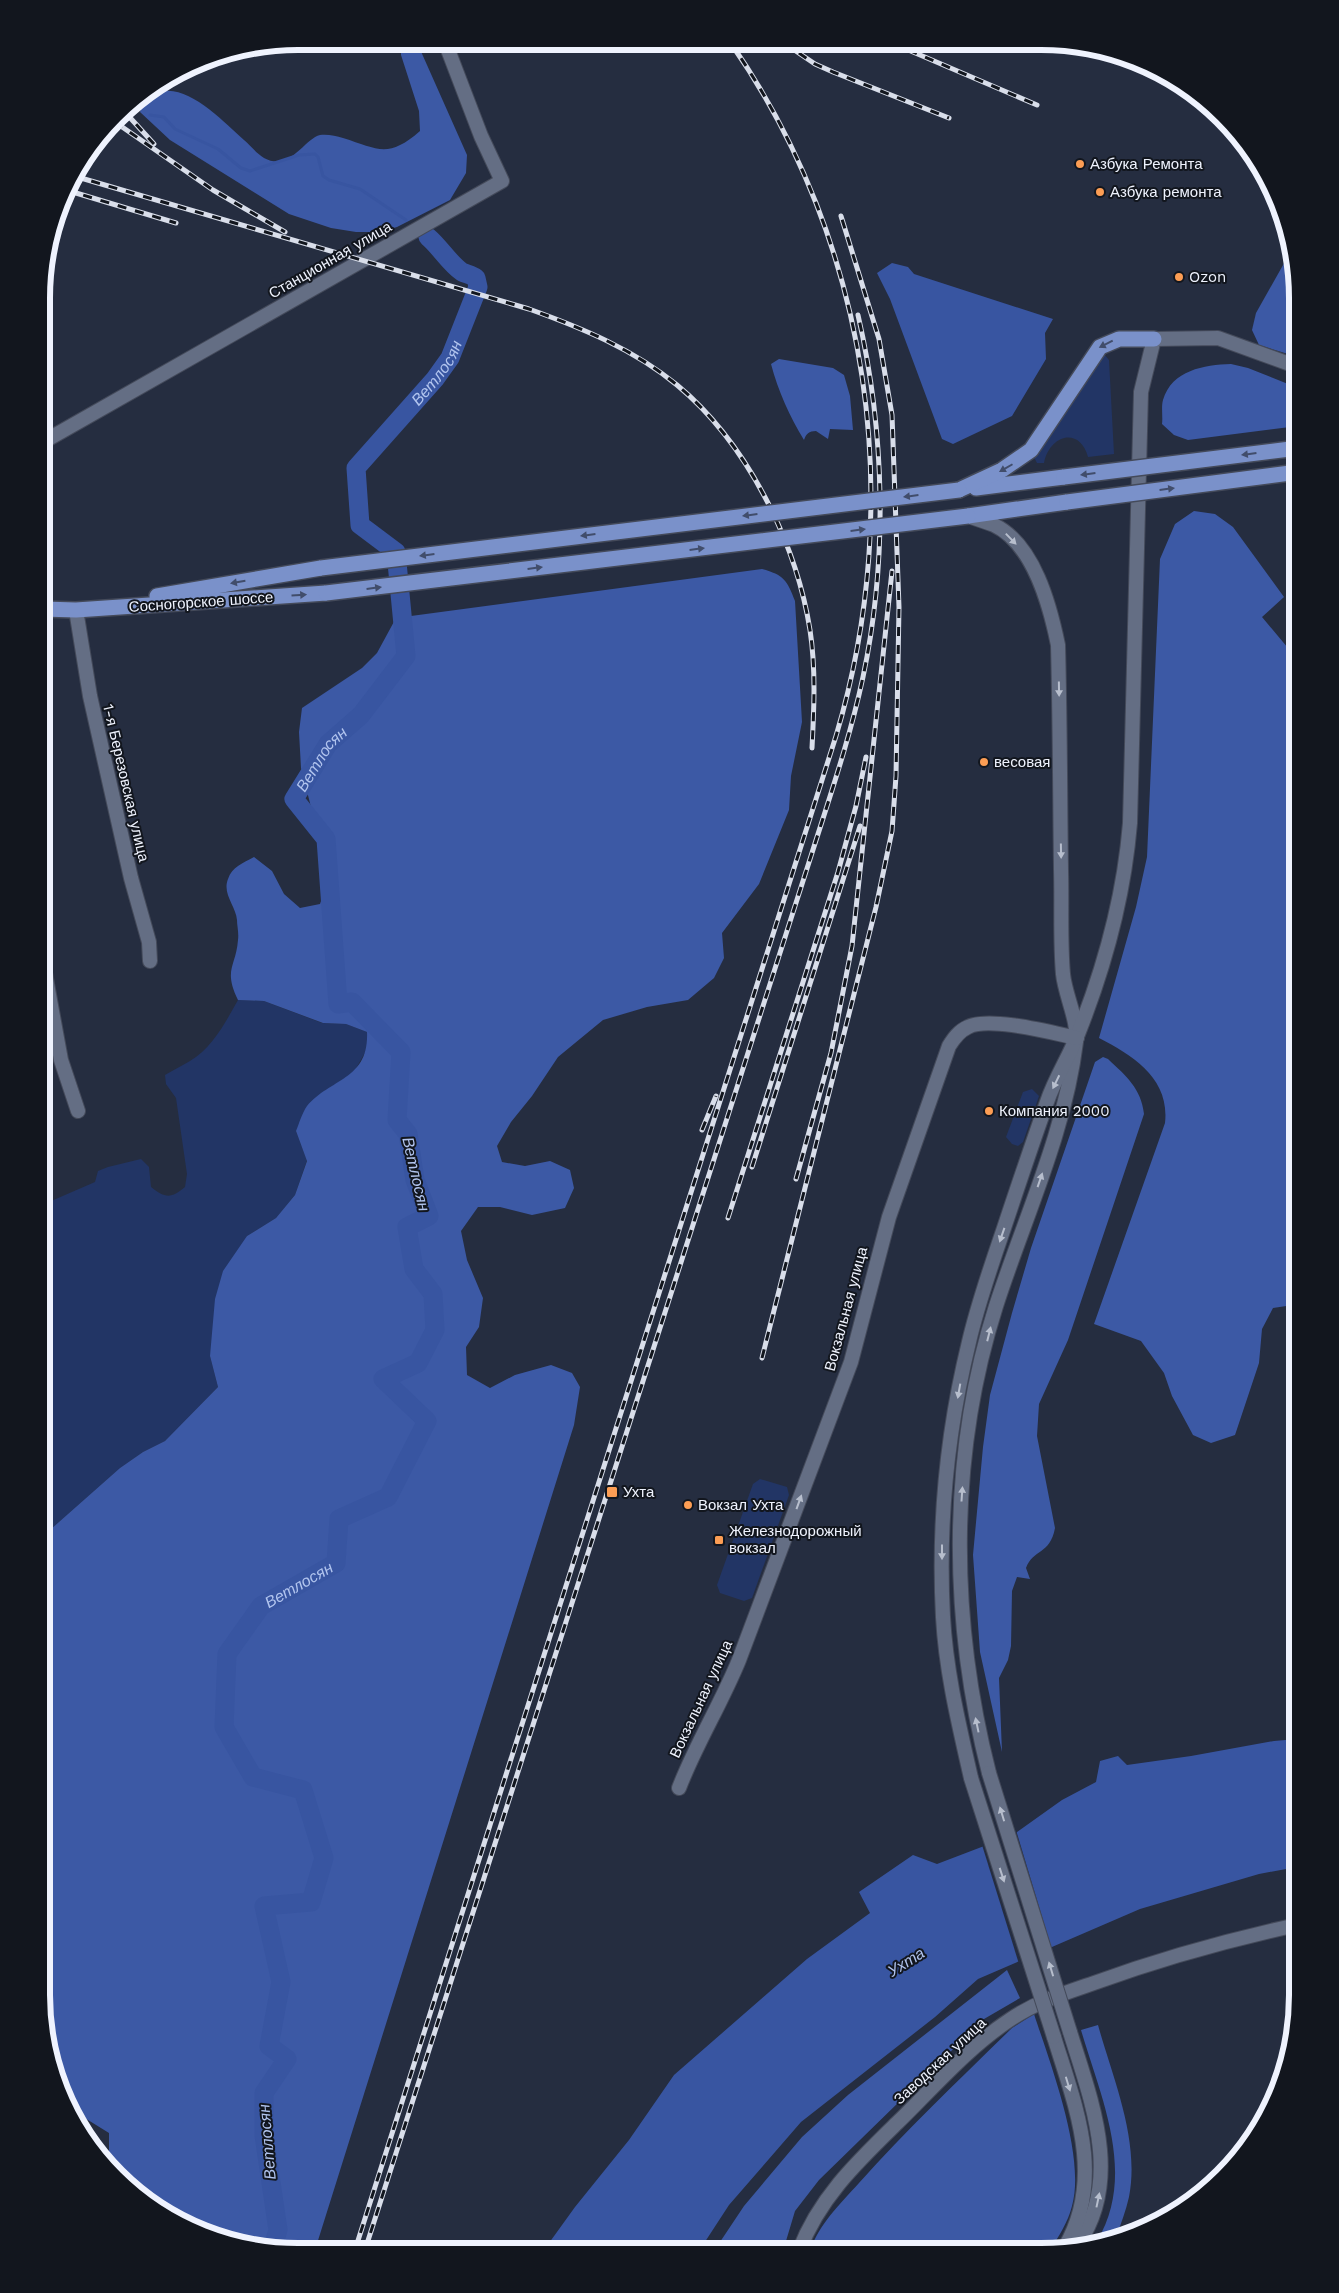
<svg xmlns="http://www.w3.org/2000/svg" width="1339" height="2293" font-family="'Work Sans',sans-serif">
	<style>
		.green { fill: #223565 }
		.forest { fill: #3c59a5 }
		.water { fill: #3855a1 }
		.pier { fill: #252d40 }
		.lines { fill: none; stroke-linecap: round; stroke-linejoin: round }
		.stream { stroke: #3855a1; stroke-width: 3 }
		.river { stroke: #3855a1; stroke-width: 19 }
		.minor-casing { stroke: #444a5a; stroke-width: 16 }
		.major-casing { stroke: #444a5a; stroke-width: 18 }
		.minor { stroke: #646e84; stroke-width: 14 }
		.major { stroke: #7a91ca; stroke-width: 15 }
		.rail-casing { stroke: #d9deea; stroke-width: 5 }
		.rail { stroke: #12161e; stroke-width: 3; stroke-dasharray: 9; stroke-linecap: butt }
		.minor-bridge-casing { stroke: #444a5a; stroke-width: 16; stroke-linecap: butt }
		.major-bridge-casing { stroke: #444a5a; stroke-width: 18; stroke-linecap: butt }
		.minor-bridge { stroke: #646e84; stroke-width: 14 }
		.major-bridge { stroke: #7a91ca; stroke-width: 15 }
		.oneway { fill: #414d6b }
		.oneway2 { fill: #b7becd }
		.poi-dot { fill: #fc9d54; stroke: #12161e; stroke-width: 2 }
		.labels { text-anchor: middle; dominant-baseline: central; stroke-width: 4; stroke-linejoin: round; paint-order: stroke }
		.poi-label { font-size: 15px; fill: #eff3fe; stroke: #12161e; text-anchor: start }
		.street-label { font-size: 15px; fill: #eff3fe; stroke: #12161e }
		.water-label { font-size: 16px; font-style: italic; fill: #b1c4ee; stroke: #12161e }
		.rim { fill: none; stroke: #eff3fe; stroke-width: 6 }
	</style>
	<rect width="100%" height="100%" fill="#252d40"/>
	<!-- green -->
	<g class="green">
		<path d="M1103 353 1109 360 1114 454 1088 457C1080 427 1050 434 1044 463H1037L1033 455Z"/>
		<path d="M238 1000 264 1001 322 1023 346 1024 367 1032V1049L354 1072 332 1087 296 1131 307 1160 295 1195 276 1218 247 1236 210 1356 218 1387 165 1441 143 1452 120 1468 42 1537V1205L95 1182 98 1171 108 1167 141 1159 149 1167 151 1187C165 1198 171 1199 185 1187L187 1174 176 1098 166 1084 165 1075C173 1070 182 1066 190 1061 213 1047 225 1023 238 1000Z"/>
		<path d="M1032 1089 1039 1096 1023 1142 1018 1146 1012 1144 1006 1137 1023 1092Z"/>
		<path d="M760 1479 787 1487 789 1495 752 1598 744 1601 720 1593 717 1585 753 1484Z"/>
	</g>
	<!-- forest -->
	<g class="forest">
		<path d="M410 43 419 47 467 155 466 173 450 200 397 227 380 232H356L331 228 289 214 170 140 140 112 143 100C149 97 157 93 164 91 191 87 225 123 244 140 250 145 257 154 264 158 290 172 304 139 320 135 328 134 336 136 343 138 378 149 388 159 420 131L419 111 401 55V50Z"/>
		<path d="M1290 256 1298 298V357L1259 345 1252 330 1256 313 1287 258Z"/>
		<path d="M779 359 833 368 844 375 850 396 853 430 830 429 828 439 816 431C809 431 806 434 804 440 790 417 778 391 771 364Z"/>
		<path d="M1231 364 1248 368 1298 388V426L1188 440 1174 435 1162 424C1163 417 1161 407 1163 400 1172 370 1204 365 1231 364Z"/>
		<path d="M1194 511 1215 514 1233 527 1284 597 1262 617 1298 660 1297 1311 1293 1305 1273 1308 1262 1329 1259 1363 1235 1435 1211 1443 1193 1435 1172 1396 1164 1373 1141 1341 1094 1324 1165 1123C1170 1079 1134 1056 1099 1038L1136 907 1147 857 1160 559 1175 524Z"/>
		<path d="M762 569C784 575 787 580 795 601L802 722 791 776 789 810 759 884 722 933 724 958 714 978 688 1000 647 1007 603 1020 558 1057 532 1096 511 1122 497 1146 502 1162 525 1166 550 1161 570 1170 574 1188 565 1208 532 1215 500 1207H478L461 1231 467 1260 483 1298 479 1327 466 1347 467 1375 490 1388 515 1375 551 1365 572 1373 580 1387 574 1425 315 2250H265L200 2232 142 2199 103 2161 109 2152V2133L88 2120 72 2113 61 2093 41 1995 42 1537 120 1468 143 1452 165 1441 218 1387 210 1356 215 1299 223 1271 247 1236 276 1218 295 1195 307 1161 296 1131C299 1124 302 1113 307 1106 331 1078 369 1080 367 1032L346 1024 323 1023 264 1001 238 1000C223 969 236 967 238 940 239 933 237 926 237 920 236 906 222 894 228 879 232 867 243 863 254 857L272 871 284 894 300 908 320 904 329 877 301 768 299 732 302 708 362 668 377 653 396 618Z"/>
		<path d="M1103 1057 1108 1059C1126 1076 1141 1088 1144 1114L1068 1340 1039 1404 1037 1436 1055 1528C1050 1555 1033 1549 1026 1568L1030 1579 1017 1577 1012 1591 1011 1646 1008 1660 999 1678 1002 1752 980 1652 973 1555 983 1447 990 1395 1012 1313 1031 1248 1095 1062Z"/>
		<path d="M1007 1970 1020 1998 984 2019 819 2180 795 2211 783 2251H714L744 2206 802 2137 848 2095Z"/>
		<path d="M1034 2014C1050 2063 1086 2156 1072 2206 1068 2222 1059 2236 1050 2250L1041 2252 810 2251C819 2224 840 2204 859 2183 907 2129 960 2079 1012 2028Z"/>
		<path d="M1098 2025C1113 2079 1140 2140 1129 2197 1126 2210 1121 2224 1116 2237L1097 2241C1137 2174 1101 2098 1081 2030Z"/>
	</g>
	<!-- water -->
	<g class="water">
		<path d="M892 263 908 267 914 274 1053 319 1045 333 1046 359 1012 416 953 444 942 439 890 299 877 273Z"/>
		<path d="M1297 1739V1867L1259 1874 1140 1909 978 1979 935 2017 801 2122 729 2205 699 2251 544 2250 575 2207 629 2140 674 2075 807 1959 870 1913 859 1892 913 1855 937 1864 1013 1835 1062 1800 1096 1782 1100 1761 1118 1756 1127 1765 1191 1756 1274 1741Z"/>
	</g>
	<!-- pier -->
	<path class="pier" d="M1016 1830 1052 1950 1019 1964 982 1845Z"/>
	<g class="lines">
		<!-- stream -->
		<path class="stream" d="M150 115 164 117 175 129 218 149 241 168 250 171 299 155 315 154 318 157 323 176 329 180 360 189 406 220"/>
		<!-- river -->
		<path class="river" id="s1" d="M272 2250 278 2230 264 2135V2093L287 2059 269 2046 281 1982 264 1906 311 1902 324 1858 303 1790 253 1777 224 1727 227 1654 261 1606 336 1563 339 1519 388 1497 427 1421 383 1379 418 1363 435 1330 433 1294 414 1269 407 1227 429 1216 415 1180 408 1134 397 1120 401 1052 352 1002 338 1004 326 839 294 799 328 744 361 715 406 656 396 552 360 525 356 468 435 379 450 358 478 287 476 278C472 275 466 274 462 272 449 263 440 247 428 237"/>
		<defs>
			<g id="minor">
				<path d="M43 442 502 181 481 136 445 42"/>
				<path d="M968 516C977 519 986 522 994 525 1034 544 1050 606 1058 645 1060 720 1060 795 1061 870 1062 905 1060 940 1063 974 1065 995 1079 1022 1076 1042 1065 1133 1024 1219 996 1306 948 1457 950 1620 989 1773"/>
				<path d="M76 610 90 696 131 878 149 942 150 961"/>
				<path d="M43 962 61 1060 78 1111"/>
				<path d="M971 1778C959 1725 946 1672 943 1617 938 1525 947 1432 969 1342 978 1303 991 1266 1004 1228 1018 1186 1032 1144 1047 1102 1055 1078 1069 1057 1078 1034 1105 966 1124 897 1130 823L1141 392 1154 339 1218 338 1298 367"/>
				<path d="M679 1788C696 1744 721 1704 739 1660L851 1362 889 1217 949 1046C954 1038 959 1031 968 1027 989 1016 1053 1033 1077 1038"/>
				<path d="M1070 2032C1091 2100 1123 2179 1078 2244"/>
				<path d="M1054 2037C1076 2108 1105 2178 1065 2247"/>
				<path d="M799 2251C819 2198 857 2162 897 2123 933 2088 968 2047 1011 2019 1036 2002 1065 1993 1094 1983 1160 1959 1228 1940 1297 1925"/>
			</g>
			<g id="major">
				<path d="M976 488 1064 477"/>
				<path d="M959 490 1002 470 1031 450 1100 347 1119 339H1154"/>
				<path d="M968 516 1067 502"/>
				<path d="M157 596 321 568"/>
				<path d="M43 609 76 610 326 593"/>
			</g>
		</defs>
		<!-- minor casing -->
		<use href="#minor" class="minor-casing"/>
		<!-- major casing -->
		<use href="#major" class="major-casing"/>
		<!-- minor -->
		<use href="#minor" class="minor"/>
		<!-- major -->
		<use href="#major" class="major"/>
		<defs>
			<g id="rail">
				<path d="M784 43 815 64 833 72 949 118"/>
				<path d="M892 43 1037 105"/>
				<path d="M124 111 154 144"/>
				<path d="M115 122 213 190 285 232"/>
				<path d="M74 176 529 309C582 328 633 349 677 385 747 443 796 542 810 630 816 669 814 709 812 748"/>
				<path d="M66 190 176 223"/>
				<path d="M702 1130 716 1096"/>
				<path d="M752 1167 860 826"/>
				<path d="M796 1179 831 1053 852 946 892 571"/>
				<path d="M728 1218 838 872 856 806 866 757"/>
				<path d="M762 1358 876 907 892 831 896 776 899 607 892 415 879 339 841 216"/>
				<path d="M355 2250 836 736C906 502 871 244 730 42"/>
				<path d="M365 2250 811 856C830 796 850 738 863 677 888 559 885 432 858 315"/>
			</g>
		</defs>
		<!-- rail casing -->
		<use href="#rail" class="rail-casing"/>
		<!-- rail -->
		<use href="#rail" class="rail"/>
		<defs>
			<g id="minor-bridge">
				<path d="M989 1773 1070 2032"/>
				<path d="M971 1778 1054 2037"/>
			</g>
			<g id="major-bridge">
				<path d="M1064 477 1298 448"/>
				<path d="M1067 502 1298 472"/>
				<path d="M321 568 959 490"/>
				<path d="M326 593 968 516"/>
			</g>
		</defs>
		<!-- minor-bridge casing -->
		<use href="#minor-bridge" class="minor-bridge-casing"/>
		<!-- major-bridge casing -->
		<use href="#major-bridge" class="major-bridge-casing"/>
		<!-- minor-bridge -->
		<use href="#minor-bridge" class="minor-bridge"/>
		<!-- major-bridge -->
		<use href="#major-bridge" class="major-bridge"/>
	</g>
	<!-- one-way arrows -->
	<defs><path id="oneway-solid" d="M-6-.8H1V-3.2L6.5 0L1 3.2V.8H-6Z" transform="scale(1.25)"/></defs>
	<g class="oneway">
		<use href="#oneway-solid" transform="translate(1106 344) rotate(153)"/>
		<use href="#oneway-solid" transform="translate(1249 454) rotate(173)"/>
		<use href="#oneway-solid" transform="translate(1006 468) rotate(150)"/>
		<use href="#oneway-solid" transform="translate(1088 474) rotate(173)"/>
		<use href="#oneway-solid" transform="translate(1167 489) rotate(-7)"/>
		<use href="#oneway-solid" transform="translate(911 496) rotate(173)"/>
		<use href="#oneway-solid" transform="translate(750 515) rotate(173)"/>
		<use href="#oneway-solid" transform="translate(858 530) rotate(-7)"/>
		<use href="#oneway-solid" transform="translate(588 535) rotate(173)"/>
		<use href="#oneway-solid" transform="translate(697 549) rotate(-7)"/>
		<use href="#oneway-solid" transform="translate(427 555) rotate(173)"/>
		<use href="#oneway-solid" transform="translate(535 568) rotate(-7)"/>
		<use href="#oneway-solid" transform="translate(238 582) rotate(170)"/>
		<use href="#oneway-solid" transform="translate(374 588) rotate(-7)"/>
		<use href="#oneway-solid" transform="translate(299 595) rotate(-4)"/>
	</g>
	<g class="oneway2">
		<use href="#oneway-solid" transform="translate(1011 539) rotate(46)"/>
		<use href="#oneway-solid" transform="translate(1059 689) rotate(89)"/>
		<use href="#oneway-solid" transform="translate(1061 851) rotate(89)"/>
		<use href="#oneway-solid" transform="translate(1056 1082) rotate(116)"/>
		<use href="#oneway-solid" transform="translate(1040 1180) rotate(-71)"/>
		<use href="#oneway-solid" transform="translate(1002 1235) rotate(109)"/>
		<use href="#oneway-solid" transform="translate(989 1334) rotate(-76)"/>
		<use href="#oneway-solid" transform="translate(959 1391) rotate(100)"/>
		<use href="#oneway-solid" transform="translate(962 1494) rotate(-86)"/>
		<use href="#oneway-solid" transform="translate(799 1502) rotate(-70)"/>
		<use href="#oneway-solid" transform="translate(942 1552) rotate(90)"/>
		<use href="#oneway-solid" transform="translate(977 1725) rotate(-102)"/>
		<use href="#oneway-solid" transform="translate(1002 1814) rotate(-107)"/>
		<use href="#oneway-solid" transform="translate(1002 1875) rotate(72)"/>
		<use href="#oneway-solid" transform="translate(1051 1969) rotate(-107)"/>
		<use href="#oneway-solid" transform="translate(1068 2084) rotate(73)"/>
		<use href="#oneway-solid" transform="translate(1098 2200) rotate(-78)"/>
	</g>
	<!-- markers -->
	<g class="poi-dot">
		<circle cx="1080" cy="164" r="5"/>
		<circle cx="1100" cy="192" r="5"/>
		<circle cx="1179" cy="277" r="5"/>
		<circle cx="984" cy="762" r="5"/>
		<circle cx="989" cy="1111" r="5"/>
		<rect x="606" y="1486" width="12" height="12" rx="2.5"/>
		<circle cx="688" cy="1505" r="5"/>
		<rect x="714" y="1535" width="10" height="10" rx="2.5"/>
	</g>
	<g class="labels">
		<!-- poi labels -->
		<g class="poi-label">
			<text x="1090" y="164">Азбука Ремонта</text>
			<text x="1110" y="192">Азбука ремонта</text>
			<text x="1189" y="277">Ozon</text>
			<text x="994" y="762">весовая</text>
			<text x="999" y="1111">Компания 2000</text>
			<text x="623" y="1492">Ухта</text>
			<text x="698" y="1505">Вокзал Ухта</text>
			<text x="729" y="1531">Железнодорожный<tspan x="729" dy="17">вокзал</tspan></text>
		</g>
		<!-- street labels -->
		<g class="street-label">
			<text transform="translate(330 260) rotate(-30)">Станционная улица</text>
			<text transform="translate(201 602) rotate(-4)">Сосногорское шоссе</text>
			<text transform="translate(126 783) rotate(77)">1-я Березовская улица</text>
			<text transform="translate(846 1309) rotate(-75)">Вокзальная улица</text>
			<text transform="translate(701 1699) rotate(-65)">Вокзальная улица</text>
			<text transform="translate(940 2061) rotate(-43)">Заводская улица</text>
		</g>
		<!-- water labels -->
		<g class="water-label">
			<text stroke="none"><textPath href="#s1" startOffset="2298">Ветлосян</textPath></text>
			<text stroke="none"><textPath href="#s1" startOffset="1832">Ветлосян</textPath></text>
			<text transform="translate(416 1174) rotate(77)">Ветлосян</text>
			<text stroke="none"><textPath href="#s1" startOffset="814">Ветлосян</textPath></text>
			<text transform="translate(906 1962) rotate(-32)">Ухта</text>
			<text transform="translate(267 2142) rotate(-95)">Ветлосян</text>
		</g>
	</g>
	<!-- crop -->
	<path d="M0 0H1339V2293H0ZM298 50H1041A248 248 0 0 1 1289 298V1995A248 248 0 0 1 1041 2243H298A248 248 0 0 1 50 1995V298A248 248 0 0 1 298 50Z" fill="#12161e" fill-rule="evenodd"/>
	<path class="rim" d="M298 50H1041A248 248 0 0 1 1289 298V1995A248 248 0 0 1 1041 2243H298A248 248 0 0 1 50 1995V298A248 248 0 0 1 298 50Z"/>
</svg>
